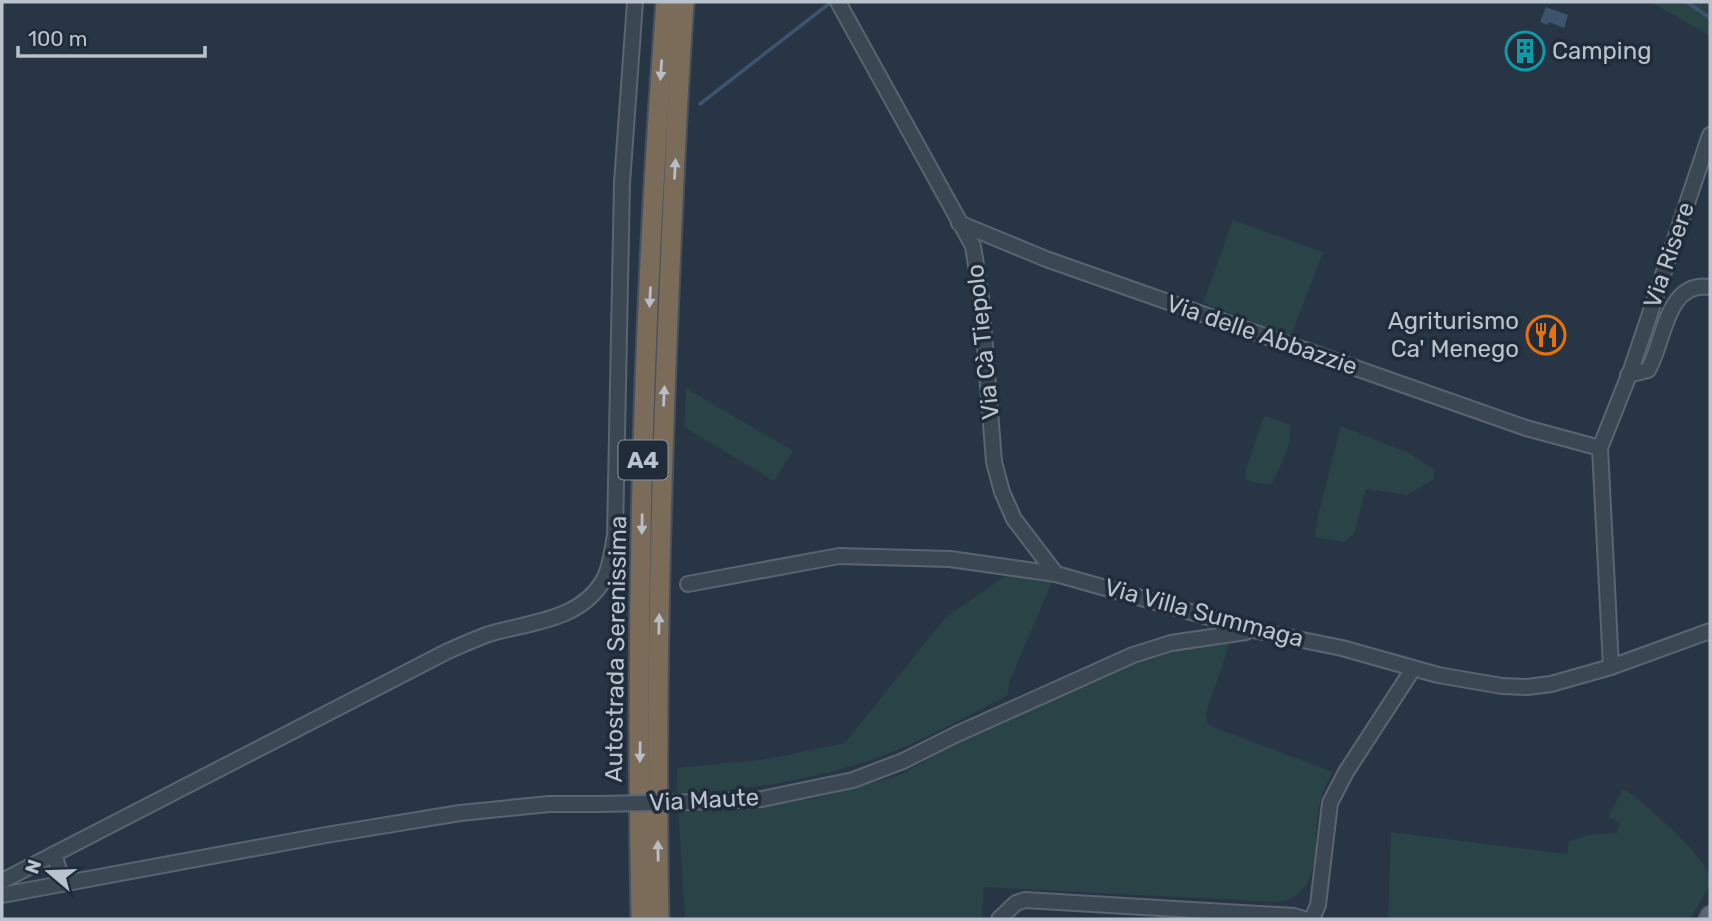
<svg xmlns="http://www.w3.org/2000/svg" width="1712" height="921" font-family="Rubik,sans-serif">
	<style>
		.green { fill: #294346 }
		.water { fill: #3d536e }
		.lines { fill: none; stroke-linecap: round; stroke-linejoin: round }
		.stream { stroke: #3d536e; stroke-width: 3.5 }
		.minor-casing { stroke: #5a6571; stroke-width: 18 }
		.major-casing { stroke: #45505d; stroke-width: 21 }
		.highway-casing { stroke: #46525f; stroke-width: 23 }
		.minor { stroke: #3c4754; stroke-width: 14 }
		.major { stroke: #5a6674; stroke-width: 18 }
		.highway { stroke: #7a6c59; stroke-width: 19 }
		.minor-bridge-casing { stroke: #5a6571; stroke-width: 18; stroke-linecap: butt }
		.minor-bridge { stroke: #3c4754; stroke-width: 14 }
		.oneway { fill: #b7bec7 }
		.labels { text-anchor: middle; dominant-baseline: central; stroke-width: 7; stroke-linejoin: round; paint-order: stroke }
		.shield { fill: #202c3a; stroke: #8c95a1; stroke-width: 2 }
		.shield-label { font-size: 23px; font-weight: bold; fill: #bac2cd }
		.poi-label { font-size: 24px; fill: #bac2cd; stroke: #202c3a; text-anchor: start }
		.street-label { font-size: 24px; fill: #bac2cd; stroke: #202c3a }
	</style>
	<rect width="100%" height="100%" fill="#273545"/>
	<!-- green -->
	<g class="green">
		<path d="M1651 2H1710V36Z"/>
		<path d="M1233 220 1323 252 1291 336 1203 303Z"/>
		<path d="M686 388 793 451 774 481 684 427Z"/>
		<path d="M1267 416 1290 425C1293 445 1280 467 1271 485L1252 482 1246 479 1245 473 1263 418Z"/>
		<path d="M1341 426 1409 453 1434 469V479L1407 495 1366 489 1354 534 1344 542 1315 537 1317 519Z"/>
		<path d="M1008 574 1052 582 1009 683 1008 695C967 716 925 740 882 756 816 780 746 791 676 793L677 768 768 759 845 743 945 618Z"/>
		<path d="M1230 643 1206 713 1208 725 1333 772C1327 783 1321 795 1319 808 1312 844 1325 895 1277 902L984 887 982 919H685L678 808 732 811 817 798 900 775 950 747 1113 670 1173 650Z"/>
		<path d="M1623 789 1635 796C1650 810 1712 861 1710 881 1708 893 1696 908 1690 919H1388L1391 832 1567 854 1569 841 1592 834 1617 833 1620 823 1608 817Z"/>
	</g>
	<!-- water -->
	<path class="water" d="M1546 7 1568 15 1564 28 1549 22 1548 25 1540 22Z"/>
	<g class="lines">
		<!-- stream -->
		<g class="stream">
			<path d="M1687 2 1710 18"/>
			<path d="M700 104 830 3"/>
		</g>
		<defs>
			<g id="minor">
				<path d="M838 2 973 246 981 297 994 462 1002 492 1014 519 1056 574"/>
				<path d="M959 223 1046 259 1526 428 1600 448 1611 667"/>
				<path d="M1628 375 1648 370C1665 342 1665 281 1710 287"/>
				<path d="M1600 448 1631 370 1710 135"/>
				<path d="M688 584 839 556 950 559 1056 574 1258 631 1342 648 1438 675 1502 686 1527 687 1551 684 1611 667 1710 631"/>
				<path d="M693 802 762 799 853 780 903 761 957 734 1133 655 1171 643 1246 632"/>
				<path d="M54 854 59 870 69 882"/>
				<path d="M2 881 448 651C462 645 475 639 489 634 529 622 579 621 603 581 611 568 612 550 615 535L622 183 635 2"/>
				<path d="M2 895 326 835 460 813 549 804H599"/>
				<path d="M999 919 1016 903 1025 900 1294 916 1304 919"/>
				<path d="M1312 919 1318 905 1330 803 1346 772 1413 669"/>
			</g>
			<path id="major" d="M1708 919 1710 915"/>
			<g id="highway">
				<path d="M641 919C635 614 643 307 666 2"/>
				<path d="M659 919C655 710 660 502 669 293 673 196 677 99 684 2"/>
			</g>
		</defs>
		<!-- minor casing -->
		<use href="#minor" class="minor-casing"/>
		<!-- major casing -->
		<use href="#major" class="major-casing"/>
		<!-- highway casing -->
		<use href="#highway" class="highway-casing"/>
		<!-- minor -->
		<use href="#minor" class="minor"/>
		<!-- major -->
		<use href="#major" class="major"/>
		<!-- highway -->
		<use href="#highway" class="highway"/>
		<defs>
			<path id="minor-bridge" d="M599 804 693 802"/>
		</defs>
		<!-- minor-bridge casing -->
		<use href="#minor-bridge" class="minor-bridge-casing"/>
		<!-- minor-bridge -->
		<use href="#minor-bridge" class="minor-bridge"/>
	</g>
	<!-- one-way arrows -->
	<defs><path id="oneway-solid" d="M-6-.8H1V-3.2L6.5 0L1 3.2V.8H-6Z" transform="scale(1.75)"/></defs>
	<g class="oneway">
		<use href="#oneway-solid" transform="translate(661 70) rotate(94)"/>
		<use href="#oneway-solid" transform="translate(675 169) rotate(-87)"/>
		<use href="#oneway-solid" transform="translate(650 297) rotate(93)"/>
		<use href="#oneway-solid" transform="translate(664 396) rotate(-87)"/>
		<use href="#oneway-solid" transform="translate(642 524) rotate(91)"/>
		<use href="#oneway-solid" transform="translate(659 624) rotate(-89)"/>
		<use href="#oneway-solid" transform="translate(640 752) rotate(91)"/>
		<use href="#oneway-solid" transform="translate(658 851) rotate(-91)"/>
	</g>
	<!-- icons -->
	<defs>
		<symbol id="building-ring" viewBox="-11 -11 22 22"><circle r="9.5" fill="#202c3a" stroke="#0f9aa8" stroke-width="1.5"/><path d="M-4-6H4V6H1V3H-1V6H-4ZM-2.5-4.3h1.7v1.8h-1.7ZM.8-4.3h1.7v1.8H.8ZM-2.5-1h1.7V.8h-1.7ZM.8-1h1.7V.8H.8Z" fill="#0f9aa8"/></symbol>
		<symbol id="restaurant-ring" viewBox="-11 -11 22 22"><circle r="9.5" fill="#202c3a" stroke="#e8710a" stroke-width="1.5"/><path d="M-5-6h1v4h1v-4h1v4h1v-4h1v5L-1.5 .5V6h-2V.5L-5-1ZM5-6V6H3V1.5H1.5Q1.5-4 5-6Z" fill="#e8710a"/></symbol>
	</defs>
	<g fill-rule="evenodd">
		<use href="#building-ring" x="1503" y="29" width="44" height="44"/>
		<use href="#restaurant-ring" x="1524" y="313" width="44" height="44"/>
	</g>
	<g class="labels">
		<!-- shield labels -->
		<rect class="shield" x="618.5" y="440.5" width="49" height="39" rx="5"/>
		<g class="shield-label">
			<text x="643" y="460">A4</text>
		</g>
		<!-- poi labels -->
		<g class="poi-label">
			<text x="1552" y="51">Camping</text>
			<text x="1519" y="321" text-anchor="end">Agriturismo<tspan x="1519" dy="28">Ca' Menego</tspan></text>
		</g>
		<!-- street labels -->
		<g class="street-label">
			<text transform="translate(1669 255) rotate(-71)">Via Risere</text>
			<text transform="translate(1262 335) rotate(19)">Via delle Abbazzie</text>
			<text transform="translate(983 342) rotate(-96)">Via Cà Tiepolo</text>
			<text transform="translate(1204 613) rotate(15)">Via Villa Summaga</text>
			<text transform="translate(616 649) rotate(-89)">Autostrada Serenissima</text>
			<text transform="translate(704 800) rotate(-3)">Via Maute</text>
		</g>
	</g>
	<!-- border -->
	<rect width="1712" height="921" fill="none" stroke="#bac2cd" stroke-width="7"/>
	<!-- north arrow -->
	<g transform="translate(49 872) rotate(289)" stroke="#202c3a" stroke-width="5" paint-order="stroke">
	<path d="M0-5L12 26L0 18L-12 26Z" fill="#bac2cd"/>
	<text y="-10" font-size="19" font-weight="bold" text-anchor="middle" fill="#bac2cd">N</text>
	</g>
	<!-- scale -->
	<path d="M18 46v10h187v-10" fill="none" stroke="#bac2cd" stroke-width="3.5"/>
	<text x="28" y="46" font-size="21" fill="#bac2cd" stroke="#202c3a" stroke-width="5" paint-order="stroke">100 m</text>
</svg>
